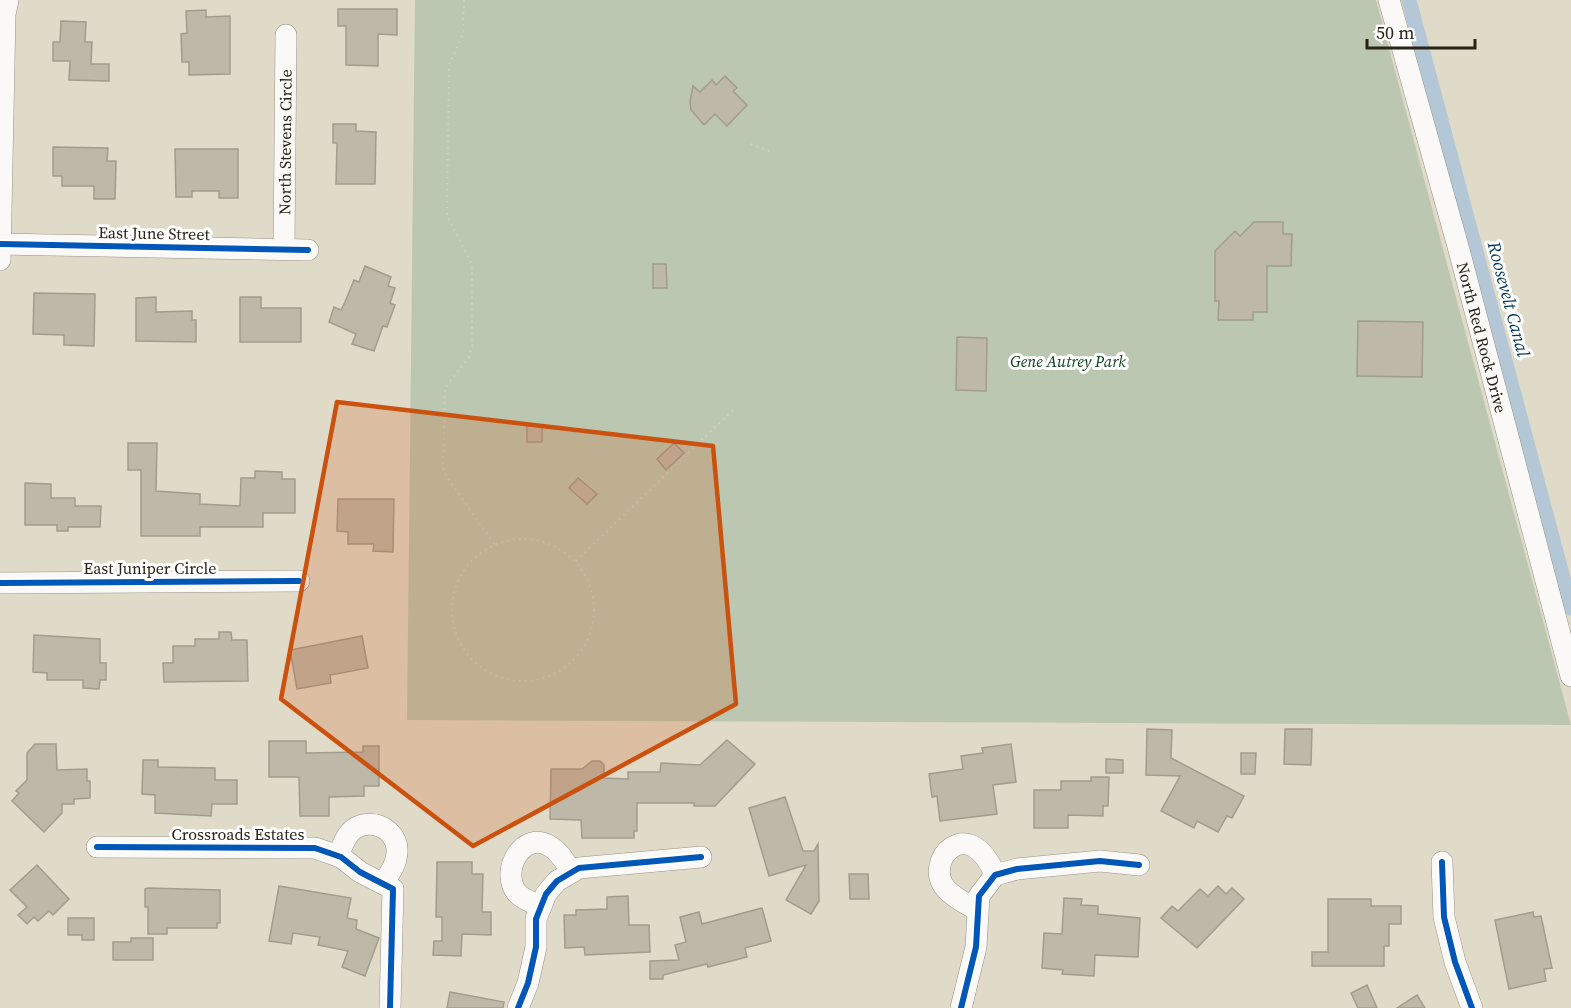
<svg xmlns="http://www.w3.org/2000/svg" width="1571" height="1008" font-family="'Source Serif 4',serif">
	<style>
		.green { fill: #bbc7b1 }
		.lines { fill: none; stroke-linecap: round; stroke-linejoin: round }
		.canal { stroke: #b4c7d6; stroke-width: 15 }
		.building { fill: #beb8a9; stroke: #a19c8e; stroke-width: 1.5 }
		.minor-casing { stroke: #989486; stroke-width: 22 }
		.path { stroke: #d0cec9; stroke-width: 2; stroke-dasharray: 1.5 4.5; stroke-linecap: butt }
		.minor { stroke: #faf9f7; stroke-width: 21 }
		.cycleway-casing { stroke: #fff; stroke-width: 10 }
		.cycleway { stroke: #0057b8; stroke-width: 6 }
		.marked { fill: #cb510e; fill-opacity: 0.2; stroke: #cb510e; stroke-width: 4.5; stroke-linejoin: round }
		.labels { text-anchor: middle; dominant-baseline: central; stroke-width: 6; stroke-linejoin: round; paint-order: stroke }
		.street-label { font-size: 16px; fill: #282317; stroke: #fff }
		.park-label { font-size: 16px; font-style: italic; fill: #093c17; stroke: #fff }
		.water-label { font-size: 18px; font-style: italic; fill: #03365b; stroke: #fff }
	</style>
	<rect width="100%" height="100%" fill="#e0dac8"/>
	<!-- green -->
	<path class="green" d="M415 0H1376L1571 725 407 720Z"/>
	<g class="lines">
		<!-- canal -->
		<path class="canal" d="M1409 0 1571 608"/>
	</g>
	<!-- building -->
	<g class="building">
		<path d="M338 9H397V35L378 34V66L346 65V26H338Z"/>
		<path d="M206 10V17L230 16V74L189 75V62H182L181 34 187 33 186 11Z"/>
		<path d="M61 21 86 22 85 42H92L91 64H109V81L69 80 70 61H53V42H60Z"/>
		<path d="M725 76 737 88 733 91 747 105 727 126 715 114 704 125 691 110 690 102 693 86 700 92 712 80 716 85Z"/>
		<path d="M333 124H356V131L376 132 375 184H336L337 143H333Z"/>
		<path d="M53 147 108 148 107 161H116L115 199H94V186H62V176H53Z"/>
		<path d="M175 149H238V198H219V191H192V197H176Z"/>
		<path d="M1254 222H1283V234H1292L1291 266H1267V312H1253V320H1218L1219 301H1215V251L1235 231 1240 236Z"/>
		<path d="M653 264H666L667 288H653Z"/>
		<path d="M365 266 391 277 388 286 395 288 390 303 395 305 387 327 383 326 374 351 352 344 356 334 329 322 334 307 341 310 345 302 354 280 359 282Z"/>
		<path d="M34 293 95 294 94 346 64 345V335L33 334Z"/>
		<path d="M156 297V312L192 311V320H196V342L136 341V298Z"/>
		<path d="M240 297H261V308H301V342H240Z"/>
		<path d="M1358 321 1423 322 1422 377 1357 376Z"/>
		<path d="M957 337 987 338 986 391 956 390Z"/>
		<rect x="527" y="426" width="15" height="16"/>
		<path d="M128 443H157L156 491 200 494V504L240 506 241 478H255V471L282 472V479H295V513H263V527H200V536H141V470H128Z"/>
		<path d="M674 443 684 453 666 470 657 459Z"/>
		<path d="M578 478 597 494 587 504 569 488Z"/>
		<path d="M25 483 51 484V498H75V506H101L100 527H68V531H57V525H25Z"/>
		<path d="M338 499H394L393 552 373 551 374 544H348V532L337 531Z"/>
		<path d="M219 632H231L232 640H247L248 681 164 682 163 663H173V646H195V639H219Z"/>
		<path d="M34 635 100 639V663H106V680H100L99 689 83 688V680H47V673L33 672Z"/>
		<path d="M362 636 368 668 330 675 331 683 297 689 290 650Z"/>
		<path d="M1147 729 1172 730 1171 758 1244 796 1232 818 1227 816 1218 832 1197 821 1194 828 1161 811 1180 776 1146 775Z"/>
		<path d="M1285 729H1312L1311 765 1284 764Z"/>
		<path d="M727 740 755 764 715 806H694V803H637V831H634V838H582L581 820 550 819 551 769H582L592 761H600L604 765V778L628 779V772H660L661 763 700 765Z"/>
		<path d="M269 741H306V753L363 752V746H379V786H364V796L329 797V816H300L299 777H269Z"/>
		<path d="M35 744H56L57 770 87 769V781H90V798L74 799V804H62V813L44 832 12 801 19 793 16 791 27 780V753Z"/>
		<path d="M1011 744 1016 782 993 785 997 814 940 821 937 796 932 797 929 774 963 769 961 756 983 753 982 748Z"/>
		<path d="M1241 753H1256L1255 774H1241Z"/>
		<path d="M1106 759 1123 760V773H1106Z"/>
		<path d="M143 760H158V767L215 768V780H237V804H212L211 816 155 813V795L142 794Z"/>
		<path d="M1091 777H1109L1108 806H1103V816L1068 815V828H1034V790H1061V781H1091Z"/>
		<path d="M785 797 803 851H814L818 844 819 901 811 914 786 900 806 865 769 876 749 808Z"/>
		<path d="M437 862H472V874H483L482 912H491V935L462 934 461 956 433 955 434 941H442V917H436Z"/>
		<path d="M37 865 69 899 53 915 49 911 38 921 34 917 27 924 18 915 27 907 10 890Z"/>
		<path d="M849 874H868L869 899H850Z"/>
		<path d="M279 886 351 898 347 918 357 920 356 929 379 938 365 976 342 967 348 951 318 945 320 937 293 933 291 944 269 941Z"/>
		<path d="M1218 886 1226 894 1232 888 1244 899 1197 948 1161 918 1172 906 1178 911 1200 889 1208 896Z"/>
		<path d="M148 888 220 890V923H217V928H167V934H148V907H145V889Z"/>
		<path d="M628 896 629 925H649L650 952 585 955 584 947 565 948 564 915H576V910L607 909V897Z"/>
		<path d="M1064 898 1082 899 1081 905 1098 906V914L1140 918 1138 957 1095 955 1094 976 1062 974 1063 970 1042 968 1044 933 1062 934Z"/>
		<path d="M1328 899H1371V906H1401V924H1389V946H1384V966H1312V952H1328Z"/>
		<path d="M762 908 771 941 745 948 747 957 708 967 707 964 663 975V979H650V961L679 960 675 945 686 942 680 917 699 912 702 924Z"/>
		<path d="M1533 912 1534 917 1541 916 1552 968 1544 969 1546 981 1509 989 1495 920Z"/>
		<path d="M68 918H94V940H82V935H68Z"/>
		<path d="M131 938H153V960H113V942H131Z"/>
		<path d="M1367 985 1377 1008H1358L1351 993Z"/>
		<path d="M450 992 504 1002 503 1008H447Z"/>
		<path d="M1417 995 1425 1008H1397Z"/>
	</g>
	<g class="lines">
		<defs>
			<g id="minor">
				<path id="s1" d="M1389 0 1459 250 1571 676"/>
				<path d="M0 244 308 250"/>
				<path id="s2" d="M284 248 286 35"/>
				<path d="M0 260 5 14 8 0"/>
				<path d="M0 583 299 581"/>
				<path d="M97 847 315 848 341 857 360 872 393 889 390 1008"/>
				<path d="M338 856C341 849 344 841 348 835 370 807 422 838 383 882"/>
				<path d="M1442 862 1444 917 1455 962 1472 1008"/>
				<path d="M541 907C534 903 522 899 517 893 499 871 524 828 551 847 560 852 566 864 572 872"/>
				<path d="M977 910C967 904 954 898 946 889 922 861 969 811 995 875"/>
				<path d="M518 1008 528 983 536 947V919L546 894 557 881 579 868 701 857"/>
				<path d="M961 1008 976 947 979 896 995 875 1017 869 1100 861 1139 865"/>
			</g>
		</defs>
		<!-- minor casing -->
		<use href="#minor" class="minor-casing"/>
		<!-- path -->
		<g class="path">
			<path d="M464 0 463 34 449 65 447 216 472 264V346L469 357 445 388 443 468 446 476 495 545"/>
			<path d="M751 144 772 152"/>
			<circle cx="523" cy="610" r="71"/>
			<path d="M576 561 734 409"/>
		</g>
		<!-- minor -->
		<use href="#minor" class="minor"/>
		<defs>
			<g id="cycleway">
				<path d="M0 244 308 250"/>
				<path d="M0 583 299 581"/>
				<path d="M97 847 315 848 341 857 360 872 393 889 390 1008"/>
				<path d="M1442 862 1444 917 1455 962 1472 1008"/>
				<path d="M518 1008 528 983 536 947V919L546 894 557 881 579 868 701 857"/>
				<path d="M961 1008 976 947 979 896 995 875 1017 869 1100 861 1139 865"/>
			</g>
		</defs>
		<!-- cycleway casing -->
		<use href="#cycleway" class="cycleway-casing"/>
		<!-- cycleway -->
		<use href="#cycleway" class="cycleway"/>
	</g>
	<!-- marked area -->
	<path class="marked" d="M337 402 713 446 736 704 473 846 281 699Z"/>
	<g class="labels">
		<!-- street labels -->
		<g class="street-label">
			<text stroke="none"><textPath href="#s2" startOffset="106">North Stevens Circle</textPath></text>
			<text transform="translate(154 233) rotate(1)">East June Street</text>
			<text stroke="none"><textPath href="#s1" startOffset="350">North Red Rock Drive</textPath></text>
			<text x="150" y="568">East Juniper Circle</text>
			<text x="238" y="834">Crossroads Estates</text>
		</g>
		<!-- park labels -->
		<g class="park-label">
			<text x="1068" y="361">Gene Autrey Park</text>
		</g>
		<!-- water labels -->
		<g class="water-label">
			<text transform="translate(1509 299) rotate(75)">Roosevelt Canal</text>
		</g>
	</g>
	<!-- scale -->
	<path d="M1367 39v9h108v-9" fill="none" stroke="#282317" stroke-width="3"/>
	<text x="1376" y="39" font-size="18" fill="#282317" stroke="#ffffff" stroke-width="4.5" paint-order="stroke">50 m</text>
</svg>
